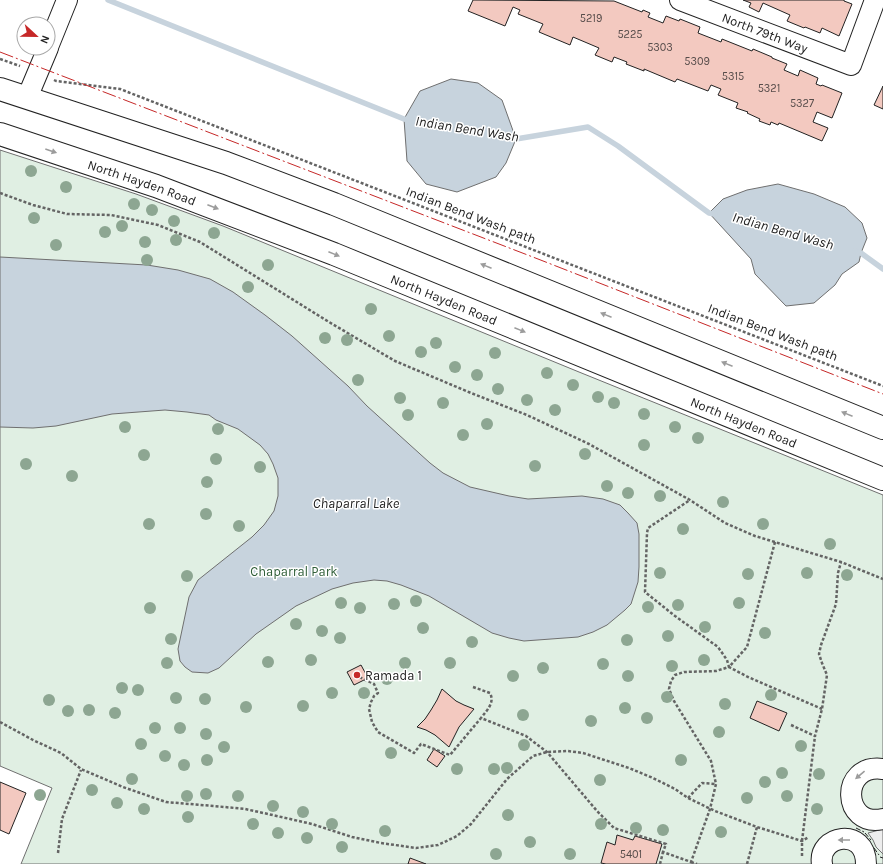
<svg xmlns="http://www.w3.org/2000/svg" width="883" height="864" font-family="Karla,sans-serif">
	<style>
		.green { fill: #e0efe3; stroke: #6f6f6f }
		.parking { fill: #ededed; stroke: #6f6f6f }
		.water { fill: #c7d3dd; stroke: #6f6f6f }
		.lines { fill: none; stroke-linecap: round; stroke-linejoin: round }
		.stream { stroke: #c7d3dd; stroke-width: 5.5 }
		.building { fill: #f3c9c0; stroke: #222 }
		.minor-casing { stroke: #222; stroke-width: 22 }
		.major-casing { stroke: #222; stroke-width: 24 }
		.path { stroke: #646464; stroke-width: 2.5; stroke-dasharray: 3 2; stroke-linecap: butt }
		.minor { stroke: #fff; stroke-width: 20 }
		.major { stroke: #fff; stroke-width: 22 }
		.fence { stroke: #222; stroke-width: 1; stroke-dasharray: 5 2; stroke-linecap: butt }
		.power { stroke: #c62828; stroke-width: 1; stroke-dasharray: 14 3 2 3; stroke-linecap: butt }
		.tree { fill: #8da692 }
		.oneway { fill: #9c9c9c }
		.poi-dot { fill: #c62828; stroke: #fff; stroke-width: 1.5 }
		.labels { text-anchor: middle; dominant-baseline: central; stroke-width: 3; stroke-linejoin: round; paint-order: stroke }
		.number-label { font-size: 11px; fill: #564c4a }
		.street-label { font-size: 13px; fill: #222; stroke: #fff }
		.park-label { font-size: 13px; fill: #2f5e38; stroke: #fff }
		.poi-label { font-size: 13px; fill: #222; stroke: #fff; text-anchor: start }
		.water-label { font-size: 14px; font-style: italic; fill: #222; stroke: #fff }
	</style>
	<rect width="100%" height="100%" fill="#fff"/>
	<!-- green -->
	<path class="green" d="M0 150 136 194 223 226 579 372 883 495V864H21L52 788 0 766Z"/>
	<!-- parking -->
	<path class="parking" d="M883 829V854L876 847 873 840 868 833Z"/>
	<!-- water -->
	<g class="water">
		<path d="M451 79 478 83 502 100 516 139 506 163 496 177 457 192 426 184 407 161 404 119 420 91Z"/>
		<path d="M778 184 814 194 845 207 862 223 867 238 861 253 859 262 842 274 835 285 814 303 786 306 755 274 751 259 709 213 723 199 747 190Z"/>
		<path d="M0 257 147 265 178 270 210 279 233 292 265 315 292 336 348 386 367 406 430 463 443 473 470 487 509 496 528 499 582 496 603 499 620 505 628 513 637 523 639 534V567L638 582 631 604 625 610 607 625 593 632 578 637 524 641 509 638 492 633 429 596 401 585 387 581 374 580 353 583 332 589 296 606 256 634 219 668 208 673 192 672 185 667 180 661 178 649 189 597 198 580 252 537 264 525 274 511 278 496V478L273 464 268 454 260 445 238 429 216 420 209 415 187 412 165 410 112 414 56 426 33 428 0 427Z"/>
	</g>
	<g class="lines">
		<!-- stream -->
		<g class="stream">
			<path d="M108 0 404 119 412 120"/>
			<path d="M509 138 516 139 588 127 618 146 709 213 715 214"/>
			<path d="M855 251 861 253 883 269"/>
		</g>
	</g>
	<!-- building -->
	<g class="building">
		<path d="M473 0 614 1 642 12 643 10 650 13 648 17 663 23 666 16 679 21 680 19 700 27 698 33 721 42 722 39 752 51 753 49 772 57V58L787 64 784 70 798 76 800 70 818 78 816 84 821 86 822 85 842 93 832 118 817 112 813 122 828 128 822 141 779 123 778 125 771 122 770 125 759 121 760 119 747 113 748 112 736 108 738 103 718 95 721 89 711 85 708 91 677 79 675 82 644 69V71L626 64 627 62 614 57 612 62 595 55 599 48 573 37 570 45 539 32 543 24 518 14 520 10 513 7 505 26 468 11Z"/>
		<path d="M743 0H844V1L852 4 839 36 822 28 820 33 805 27 804 28 787 21 790 15 763 3 759 12 749 7 751 3Z"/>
		<path d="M883 86V109L874 105Z"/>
		<path d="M361 665 368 678 354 685 347 672Z"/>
		<path d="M442 689 456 701 464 705 474 709 459 727 449 747 435 735 426 730 417 727 425 719 431 710 437 700Z"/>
		<path d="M757 701 787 713 779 731 750 718Z"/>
		<path d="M434 749 445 756 437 767 427 760Z"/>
		<path d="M0 782 26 793 9 834 0 830Z"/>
		<path d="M617 835 633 840 635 836 662 844 656 864H606L601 863 607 842 615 845Z"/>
		<path d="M410 858 426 864H408Z"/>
	</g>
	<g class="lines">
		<defs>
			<g id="minor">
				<path id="s1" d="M680 0 851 65 875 0"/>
				<path d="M48 47 67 0"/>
				<path d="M27 98 48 48"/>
				<path d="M883 769C839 763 842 828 883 819"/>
				<path d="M822 864C817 835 866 826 866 864"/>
			</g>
			<g id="major">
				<path d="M0 89 226 163 334 204 883 428"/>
				<path id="s2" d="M0 134 156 186 334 254 883 479"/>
			</g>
		</defs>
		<!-- minor casing -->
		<use href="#minor" class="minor-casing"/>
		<!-- major casing -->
		<use href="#major" class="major-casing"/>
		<!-- path -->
		<g class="path">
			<path d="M0 59 20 66"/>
			<path d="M54 80 56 81 120 89 883 386"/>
			<path d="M0 193 33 205 67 214 111 215 158 225 200 242 329 322 395 361 471 393 527 415 589 444 690 500 725 523 755 536 841 562 883 579"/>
			<path d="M775 542 747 647 729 667 748 677 822 709"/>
			<path d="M355 675 374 684 378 693 374 696 371 702 369 709 372 722 378 732 414 753 421 744 450 755 481 718 526 736 547 752 597 811 614 828 666 844 663 852 691 862 710 809 716 784 711 761 674 701 669 689 671 681 675 675 684 672 716 671 729 667 727 660 718 647 675 616 645 592 647 533 648 528 690 500"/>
			<path d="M473 687 490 693C495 703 487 710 481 718"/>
			<path d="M0 722 33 740 61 753 81 769 123 787 166 802 214 806 245 809 268 814 312 824 352 837 381 843 416 848 438 845 457 836 471 824 507 779 533 756 547 752 568 751 583 753 629 768 653 778 675 789 688 798 715 811 757 827 802 841 809 837"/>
			<path d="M791 725 815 736 822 709 827 675 822 663 819 654 821 645 836 604 838 573 841 562"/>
			<path d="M688 798 702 783 716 784"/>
			<path d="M58 853 62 819 81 770"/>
			<path d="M802 856V841L815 736"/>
			<path d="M691 862 697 864"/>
			<path d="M660 864 663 852"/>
			<path d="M747 864 757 827"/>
		</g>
		<!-- minor -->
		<use href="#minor" class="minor"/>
		<!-- major -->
		<use href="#major" class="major"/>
		<!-- fence -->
		<g class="fence">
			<path d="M856 828 864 832"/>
			<path d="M865 833 871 840"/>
			<path d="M874 848 879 855"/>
			<path d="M880 857 883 858"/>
		</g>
		<!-- power -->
		<path class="power" d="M0 52 538 259 883 394"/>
	</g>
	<!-- trees -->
	<g class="tree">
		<circle cx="31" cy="171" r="6"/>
		<circle cx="66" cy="187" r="6"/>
		<circle cx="134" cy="204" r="6"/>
		<circle cx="152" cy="210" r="6"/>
		<circle cx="34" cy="218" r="6"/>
		<circle cx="174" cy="221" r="6"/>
		<circle cx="122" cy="226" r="6"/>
		<circle cx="105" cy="232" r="6"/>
		<circle cx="214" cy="233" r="6"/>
		<circle cx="176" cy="240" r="6"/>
		<circle cx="145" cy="242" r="6"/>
		<circle cx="56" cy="245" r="6"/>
		<circle cx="147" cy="260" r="6"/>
		<circle cx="268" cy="265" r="6"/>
		<circle cx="248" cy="287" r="6"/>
		<circle cx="371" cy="309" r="6"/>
		<circle cx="389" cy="336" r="6"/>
		<circle cx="325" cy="338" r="6"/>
		<circle cx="347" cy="340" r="6"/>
		<circle cx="436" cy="343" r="6"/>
		<circle cx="421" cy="352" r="6"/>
		<circle cx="495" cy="353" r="6"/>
		<circle cx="455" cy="367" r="6"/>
		<circle cx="547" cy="373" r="6"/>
		<circle cx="477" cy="375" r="6"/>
		<circle cx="358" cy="380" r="6"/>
		<circle cx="573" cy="385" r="6"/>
		<circle cx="498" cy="389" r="6"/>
		<circle cx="598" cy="397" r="6"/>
		<circle cx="400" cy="398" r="6"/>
		<circle cx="527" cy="400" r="6"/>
		<circle cx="443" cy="403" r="6"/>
		<circle cx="614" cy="403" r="6"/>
		<circle cx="555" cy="410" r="6"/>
		<circle cx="644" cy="414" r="6"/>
		<circle cx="408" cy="415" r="6"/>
		<circle cx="487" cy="424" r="6"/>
		<circle cx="125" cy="427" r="6"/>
		<circle cx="675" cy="427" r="6"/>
		<circle cx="218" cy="429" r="6"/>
		<circle cx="463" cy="435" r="6"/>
		<circle cx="698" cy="438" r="6"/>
		<circle cx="644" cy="445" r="6"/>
		<circle cx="585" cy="454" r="6"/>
		<circle cx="144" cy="455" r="6"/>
		<circle cx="216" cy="459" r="6"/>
		<circle cx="26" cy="464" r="6"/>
		<circle cx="535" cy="466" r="6"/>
		<circle cx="260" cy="467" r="6"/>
		<circle cx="72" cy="476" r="6"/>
		<circle cx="207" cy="482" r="6"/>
		<circle cx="607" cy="486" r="6"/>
		<circle cx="628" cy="493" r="6"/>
		<circle cx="660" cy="496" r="6"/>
		<circle cx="723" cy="502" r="6"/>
		<circle cx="206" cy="514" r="6"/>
		<circle cx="149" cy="524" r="6"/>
		<circle cx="763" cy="524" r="6"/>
		<circle cx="239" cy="526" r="6"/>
		<circle cx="683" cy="529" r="6"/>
		<circle cx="830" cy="544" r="6"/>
		<circle cx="660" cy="573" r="6"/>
		<circle cx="807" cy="573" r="6"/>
		<circle cx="748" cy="574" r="6"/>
		<circle cx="847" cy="575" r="6"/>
		<circle cx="187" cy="576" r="6"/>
		<circle cx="416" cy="601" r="6"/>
		<circle cx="341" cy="603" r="6"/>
		<circle cx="739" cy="603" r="6"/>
		<circle cx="394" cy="604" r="6"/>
		<circle cx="678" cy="605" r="6"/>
		<circle cx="648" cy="607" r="6"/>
		<circle cx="150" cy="608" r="6"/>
		<circle cx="360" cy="608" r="6"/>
		<circle cx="296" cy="624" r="6"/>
		<circle cx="705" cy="627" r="6"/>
		<circle cx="423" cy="628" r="6"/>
		<circle cx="322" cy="631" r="6"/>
		<circle cx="765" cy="633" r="6"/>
		<circle cx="668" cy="636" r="6"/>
		<circle cx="340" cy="638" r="6"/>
		<circle cx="171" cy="639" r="6"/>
		<circle cx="627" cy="640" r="6"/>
		<circle cx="472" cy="642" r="6"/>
		<circle cx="311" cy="660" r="6"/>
		<circle cx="704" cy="660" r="6"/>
		<circle cx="268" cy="662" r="6"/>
		<circle cx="167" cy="663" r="6"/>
		<circle cx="405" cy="663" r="6"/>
		<circle cx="450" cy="663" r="6"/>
		<circle cx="603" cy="664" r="6"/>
		<circle cx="672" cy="666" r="6"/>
		<circle cx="543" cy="668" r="6"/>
		<circle cx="513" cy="676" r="6"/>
		<circle cx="628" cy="676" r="6"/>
		<circle cx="387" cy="679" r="6"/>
		<circle cx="122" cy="688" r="6"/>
		<circle cx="138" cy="690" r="6"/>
		<circle cx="332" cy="693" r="6"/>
		<circle cx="364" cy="693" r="6"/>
		<circle cx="771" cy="695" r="6"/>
		<circle cx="667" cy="697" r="6"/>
		<circle cx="176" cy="698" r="6"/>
		<circle cx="205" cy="699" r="6"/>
		<circle cx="49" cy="700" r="6"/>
		<circle cx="725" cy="704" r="6"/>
		<circle cx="303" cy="706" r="6"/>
		<circle cx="246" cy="707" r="6"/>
		<circle cx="625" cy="708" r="6"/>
		<circle cx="89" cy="710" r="6"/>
		<circle cx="68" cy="711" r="6"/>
		<circle cx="115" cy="713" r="6"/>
		<circle cx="523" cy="715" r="6"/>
		<circle cx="647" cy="718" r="6"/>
		<circle cx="591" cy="721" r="6"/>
		<circle cx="155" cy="728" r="6"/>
		<circle cx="180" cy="728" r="6"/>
		<circle cx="719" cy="732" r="6"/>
		<circle cx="206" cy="734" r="6"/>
		<circle cx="141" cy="744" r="6"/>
		<circle cx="524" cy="745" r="6"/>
		<circle cx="801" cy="746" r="6"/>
		<circle cx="224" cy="747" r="6"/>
		<circle cx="391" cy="753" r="6"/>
		<circle cx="165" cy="756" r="6"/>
		<circle cx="207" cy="760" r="6"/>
		<circle cx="681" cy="760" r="6"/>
		<circle cx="184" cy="765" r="6"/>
		<circle cx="507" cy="768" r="6"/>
		<circle cx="457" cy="769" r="6"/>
		<circle cx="494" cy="769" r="6"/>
		<circle cx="782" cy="773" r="6"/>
		<circle cx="819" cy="774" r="6"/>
		<circle cx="132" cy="779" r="6"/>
		<circle cx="600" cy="780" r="6"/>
		<circle cx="765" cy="782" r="6"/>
		<circle cx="92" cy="790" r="6"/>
		<circle cx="206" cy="794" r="6"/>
		<circle cx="40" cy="795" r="6"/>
		<circle cx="187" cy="796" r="6"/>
		<circle cx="238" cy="796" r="6"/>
		<circle cx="787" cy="796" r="6"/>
		<circle cx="747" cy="798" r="6"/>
		<circle cx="117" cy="803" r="6"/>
		<circle cx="273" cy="806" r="6"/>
		<circle cx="144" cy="809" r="6"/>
		<circle cx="817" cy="809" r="6"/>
		<circle cx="303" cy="812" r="6"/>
		<circle cx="508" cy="815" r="6"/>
		<circle cx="188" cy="817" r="6"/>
		<circle cx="253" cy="824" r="6"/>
		<circle cx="332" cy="824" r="6"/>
		<circle cx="601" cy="824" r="6"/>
		<circle cx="636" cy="828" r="6"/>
		<circle cx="663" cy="830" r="6"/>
		<circle cx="385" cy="831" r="6"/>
		<circle cx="721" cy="832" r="6"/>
		<circle cx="278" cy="833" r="6"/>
		<circle cx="307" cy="838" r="6"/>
		<circle cx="530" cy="842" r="6"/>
		<circle cx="342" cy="847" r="6"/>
		<circle cx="496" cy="854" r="6"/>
		<circle cx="570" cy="854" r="6"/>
	</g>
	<!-- one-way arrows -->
	<defs><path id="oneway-solid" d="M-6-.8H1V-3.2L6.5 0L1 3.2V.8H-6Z"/></defs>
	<g class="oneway">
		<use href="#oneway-solid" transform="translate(51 151) rotate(19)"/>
		<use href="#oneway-solid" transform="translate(213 207) rotate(21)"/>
		<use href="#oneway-solid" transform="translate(334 254) rotate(22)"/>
		<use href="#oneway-solid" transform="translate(486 266) rotate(-158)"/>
		<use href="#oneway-solid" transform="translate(606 315) rotate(-158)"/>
		<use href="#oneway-solid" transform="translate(520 330) rotate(22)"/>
		<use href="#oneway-solid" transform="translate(727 364) rotate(-158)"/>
		<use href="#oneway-solid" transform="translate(847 414) rotate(-158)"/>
		<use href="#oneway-solid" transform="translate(860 775) rotate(140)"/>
		<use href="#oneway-solid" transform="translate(844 840) rotate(-180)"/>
	</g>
	<!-- markers -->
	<circle class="poi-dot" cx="357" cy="675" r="4"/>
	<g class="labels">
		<!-- number labels -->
		<g class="number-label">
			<text x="591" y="18">5219</text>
			<text x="630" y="34">5225</text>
			<text x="660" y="47">5303</text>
			<text x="697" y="61">5309</text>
			<text x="733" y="76">5315</text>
			<text x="769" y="88">5321</text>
			<text x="802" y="103">5327</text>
			<text x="631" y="854">5401</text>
		</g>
		<!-- street labels -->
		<g class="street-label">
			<text stroke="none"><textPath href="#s1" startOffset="91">North 79th Way</textPath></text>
			<text stroke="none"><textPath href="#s2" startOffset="150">North Hayden Road</textPath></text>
			<text transform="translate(471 215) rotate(21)">Indian Bend Wash path</text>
			<text stroke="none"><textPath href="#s2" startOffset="474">North Hayden Road</textPath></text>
			<text transform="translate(773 332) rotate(21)">Indian Bend Wash path</text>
			<text stroke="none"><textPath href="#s2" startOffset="798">North Hayden Road</textPath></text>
		</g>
		<!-- park labels -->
		<g class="park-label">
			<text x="294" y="571">Chaparral Park</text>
		</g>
		<!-- poi labels -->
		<g class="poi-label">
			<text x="365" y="675">Ramada 1</text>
		</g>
		<!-- water labels -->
		<g class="water-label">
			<text transform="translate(467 129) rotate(9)">Indian Bend Wash</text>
			<text transform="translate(783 231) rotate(16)">Indian Bend Wash</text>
			<text x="356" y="503">Chaparral Lake</text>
		</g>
	</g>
	<!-- north arrow -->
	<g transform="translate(36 36) rotate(112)"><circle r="19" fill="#ffffff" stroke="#a7a7a7"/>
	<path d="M0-3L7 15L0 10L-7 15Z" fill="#c62828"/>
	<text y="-6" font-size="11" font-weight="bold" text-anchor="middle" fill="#222222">N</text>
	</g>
</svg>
